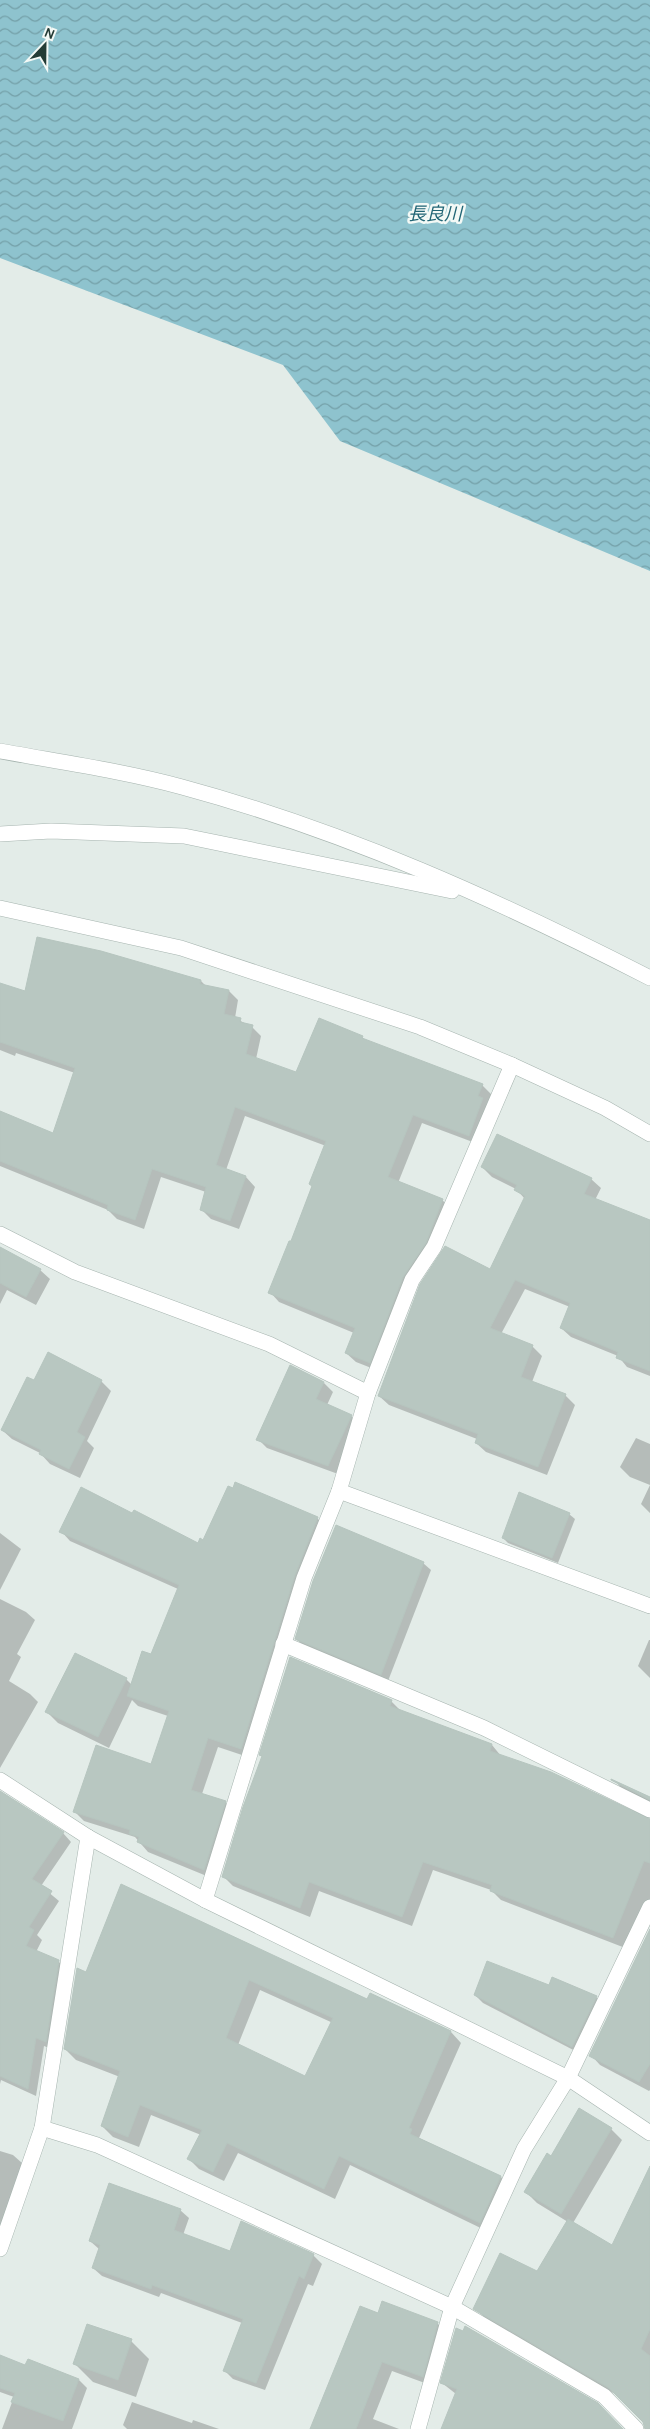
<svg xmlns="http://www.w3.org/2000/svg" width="650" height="2429" font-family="Karla,'Noto Sans JP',sans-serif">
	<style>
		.water { fill: url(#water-waves) }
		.shadow { fill: #0003; fill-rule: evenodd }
		.building { fill: #b8c7c1; stroke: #b6c5bf; fill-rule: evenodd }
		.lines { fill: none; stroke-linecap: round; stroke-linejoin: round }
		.minor-casing { stroke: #a6b4af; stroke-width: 16 }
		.minor { stroke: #fff; stroke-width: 15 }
		.labels { text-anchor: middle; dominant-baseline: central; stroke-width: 5; stroke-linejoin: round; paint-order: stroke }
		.water-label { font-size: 18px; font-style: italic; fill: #216575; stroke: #f3f9f6 }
	</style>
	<defs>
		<pattern id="water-waves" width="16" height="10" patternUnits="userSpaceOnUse" patternTransform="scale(1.25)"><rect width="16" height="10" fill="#8ec3ce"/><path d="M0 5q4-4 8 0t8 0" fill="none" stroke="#74a0a8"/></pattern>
	</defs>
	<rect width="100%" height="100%" fill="#e3ece8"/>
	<!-- water -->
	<path class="water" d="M0 0H650V571L340 441 283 365 0 258Z"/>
	<!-- shadow -->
	<g class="shadow">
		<path d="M201 981 206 986 229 991 238 1000 235 1018 252 1027 261 1036 256 1059 297 1074 362 1037 366 1041 482 1085 492 1095 478 1144 422 1123 398 1183 442 1200 452 1209 412 1286 379 1371 356 1362 346 1353 354 1333 279 1302 270 1292 292 1243 326 1146 245 1116 226 1170 246 1177 255 1187 239 1229 211 1219 202 1210 206 1192 161 1177 144 1229 117 1219 108 1210 0 1166V1112L54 1134 75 1073 16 1053 15 1056 0 1050V984L26 993Z"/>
		<path d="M482 1167 591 1179 601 1188 595 1200 650 1222V1376L627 1367 618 1356 571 1337 561 1328 570 1307 525 1289 501 1334 532 1346 542 1356 532 1382 565 1395 575 1405 547 1475 486 1452 476 1443 477 1439 389 1405 379 1396 491 1271 525 1199 516 1189 492 1177Z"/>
		<path d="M0 1249 40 1270 50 1279 36 1305 7 1290 0 1304Z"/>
		<path d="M101 1381 111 1391 87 1441 94 1448 80 1478 50 1464 40 1453 12 1439 2 1430 35 1382Z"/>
		<path d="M324 1383 333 1392 327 1405 351 1416 360 1425 338 1474 267 1448 258 1439Z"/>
		<path d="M636 1438 650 1444V1513L641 1504 650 1485 630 1477 620 1467Z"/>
		<path d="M236 1484 318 1519 327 1528 251 1758 218 1747 202 1794 225 1802 235 1812 214 1879 148 1852 135 1837 84 1821 75 1812 152 1765 168 1716 138 1706 132 1700 109 1748 58 1723 47 1712 126 1679 132 1685 152 1655 178 1589 70 1541 61 1531 199 1545 203 1541Z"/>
		<path d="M569 1514 575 1519 558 1563 508 1543 503 1538Z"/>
		<path d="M0 1533 21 1549 0 1590Z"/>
		<path d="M423 1563 431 1570 388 1681 304 1646 296 1639Z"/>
		<path d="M0 1599 26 1612 35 1620 17 1654 21 1657 9 1681 30 1694 38 1702 0 1768Z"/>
		<path d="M649 1640H650V1678L638 1666Z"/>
		<path d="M391 1701 401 1711 492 1745 501 1756 650 1820V1915L633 1951 501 1900 491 1890 433 1870 412 1926 319 1891 310 1917 233 1886 223 1876 263 1758 261 1755Z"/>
		<path d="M617 1783 650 1798V1804L622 1789Z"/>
		<path d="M0 1793 63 1833 71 1842 41 1886 59 1901 37 1935 42 1940 36 1952 58 1961 67 1970 54 2050 44 2046 36 2096 1 2080 0 2084Z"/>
		<path d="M122 1885 368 2000 371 1994 451 2032 461 2043 419 2138 501 2177 511 2188 491 2233 350 2165 335 2199 238 2153 224 2181 199 2169 189 2159 201 2135 151 2115 139 2147 113 2137 102 2126 120 2077 76 2060 65 2049 87 1974ZM260 1990 333 2023 306 2078 238 2045Z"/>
		<path d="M650 1932V2090L649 2091 600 2065 591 2055Z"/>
		<path d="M549 1987 596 1997 604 2006 581 2054 483 2003 475 1995Z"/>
		<path d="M579 2110 611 2129 622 2140 573 2223 612 2247 650 2169V2429H646L644 2422 620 2397 485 2318 475 2308 538 2273 568 2222 537 2203 526 2192 551 2157Z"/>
		<path d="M0 2151 13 2155 22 2163 0 2244Z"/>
		<path d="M180 2210 189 2218 183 2235 231 2253 242 2223 313 2255 322 2264 313 2286 308 2284 265 2390 233 2379 224 2370 242 2323 161 2293 159 2297 102 2276 93 2268 99 2249 90 2241Z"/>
		<path d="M379 2315 437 2323 447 2333 433 2386 392 2371 373 2419 399 2429H312Z"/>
		<path d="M131 2341 149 2359 136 2397 93 2382 75 2364Z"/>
		<path d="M0 2357 26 2367 28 2361 79 2380 87 2388 72 2429H2L14 2397 0 2392Z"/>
		<path d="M442 2383 621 2429H442L456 2394Z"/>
		<path d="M132 2402 192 2423 193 2420 219 2429H127L123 2425Z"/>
	</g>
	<!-- building -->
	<g class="building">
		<path d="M37 937 101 951 201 980 200 984 229 990 224 1014 241 1018 240 1022 253 1025 246 1054 296 1072 319 1018 363 1036 362 1038 483 1084 478 1096 483 1098 469 1136 413 1115 388 1177 443 1199 426 1243 403 1277 370 1363 345 1353 355 1328 268 1293 289 1241H291L312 1186 309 1184 326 1141 235 1107 216 1165 246 1176 230 1221 200 1210 206 1187 152 1169 135 1220 107 1210 108 1205 0 1161V1111L53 1133 75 1068 0 1042V983L25 991Z"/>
		<path d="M497 1134 592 1178 584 1194 650 1220V1371L616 1358 618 1352 560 1328 570 1303 515 1280 490 1328 533 1345 521 1377 566 1394 538 1467 475 1443 478 1434 378 1396 420 1284 445 1246 490 1269 525 1196 514 1190 517 1185 481 1167Z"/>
		<path d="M0 1247 41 1269 26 1297 0 1283Z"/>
		<path d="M48 1352 102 1380 77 1432 85 1437 69 1469 39 1454 41 1450 1 1430 27 1377 34 1380Z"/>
		<path d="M290 1365 324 1382 316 1399 352 1415 328 1466 256 1440Z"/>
		<path d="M235 1482 318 1517 295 1575 241 1749 208 1738 191 1790 226 1801 204 1870 137 1842 139 1837 129 1834 130 1830 73 1812 96 1745 151 1764 169 1711 127 1696 142 1651 151 1654 179 1585 59 1532 81 1487 132 1513 134 1510 198 1543 200 1538 203 1540 228 1486 233 1488Z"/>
		<path d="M519 1492 570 1513 552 1558 502 1538Z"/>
		<path d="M336 1525 424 1562 381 1675 295 1639 313 1581Z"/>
		<path d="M75 1653 127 1678 98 1737 45 1712Z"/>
		<path d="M290 1657 392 1700 390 1706 492 1744 490 1751 551 1772 650 1819V1863L644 1861 613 1938 490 1891 492 1885 423 1862 402 1917 309 1882 300 1908 222 1877 243 1807 262 1756 259 1755Z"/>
		<path d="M611 1779 650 1797V1800L611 1780Z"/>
		<path d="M0 1791 64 1832 32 1879 52 1891 29 1927 34 1930 26 1946 59 1960 46 2042 36 2038 28 2089 0 2076Z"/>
		<path d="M121 1884 367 1999 370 1993 451 2031 409 2128 412 2129 410 2134 501 2176 480 2223 339 2156 324 2189 227 2143 213 2172 187 2159 202 2130 140 2105 128 2137 101 2126 120 2071 64 2049 77 1968 86 1972ZM249 1980 333 2018 305 2076 226 2038Z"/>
		<path d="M650 1929V2064L639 2082 589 2056Z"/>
		<path d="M487 1961 549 1985 552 1977 597 1996 572 2047 474 1995Z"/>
		<path d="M579 2108 612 2128 561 2214 524 2192 547 2153 551 2156Z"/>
		<path d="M650 2166V2329L641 2349 650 2356V2429H645L643 2422 609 2388 473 2309 500 2253 537 2271 568 2219 612 2245Z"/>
		<path d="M109 2183 181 2209 174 2230 230 2251 241 2221 314 2254 304 2279 299 2276 256 2383 223 2371 243 2319 152 2285 151 2289 92 2268 100 2245 89 2241Z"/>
		<path d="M382 2301 438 2322 423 2377 382 2362 356 2429H310L360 2306 378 2313Z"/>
		<path d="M87 2324 132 2339 118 2380 73 2364Z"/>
		<path d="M465 2326 598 2403 623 2429H441L457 2389 440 2383 456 2328 463 2331Z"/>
		<path d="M0 2355 25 2365 28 2359 79 2379 63 2421 11 2402 15 2393 0 2388Z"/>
	</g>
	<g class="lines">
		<defs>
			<g id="minor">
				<path d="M0 751C60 762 123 771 182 787 345 831 500 901 650 978"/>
				<path d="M0 834 51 831 184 836 452 891"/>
				<path d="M0 908 181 948 420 1027 512 1065 605 1108 650 1134"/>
				<path d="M0 1234 75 1272 269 1344 368 1393"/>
				<path d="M339 1491 650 1606"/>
				<path d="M283 1644 484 1728 650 1810"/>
				<path d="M0 1780 88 1837 205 1900 568 2078 650 2133"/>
				<path d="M205 1900 304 1578 339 1491 368 1393 412 1280 434 1247 512 1065"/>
				<path d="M42 2128 97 2145 452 2307 604 2396 636 2429"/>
				<path d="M0 2249 42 2128 88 1837"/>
				<path d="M418 2429 452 2307 524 2149 568 2078 650 1907"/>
			</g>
		</defs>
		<!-- minor casing -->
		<use href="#minor" class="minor-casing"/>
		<!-- minor -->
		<use href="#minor" class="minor"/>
	</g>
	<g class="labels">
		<!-- water labels -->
		<g class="water-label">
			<text x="435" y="214">長良川</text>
		</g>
	</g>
	<!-- north arrow -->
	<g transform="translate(45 45) rotate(22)" stroke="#f3f9f6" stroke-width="4" paint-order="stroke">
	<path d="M0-4L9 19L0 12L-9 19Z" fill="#243c36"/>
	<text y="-8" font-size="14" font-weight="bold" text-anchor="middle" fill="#243c36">N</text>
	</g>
</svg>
